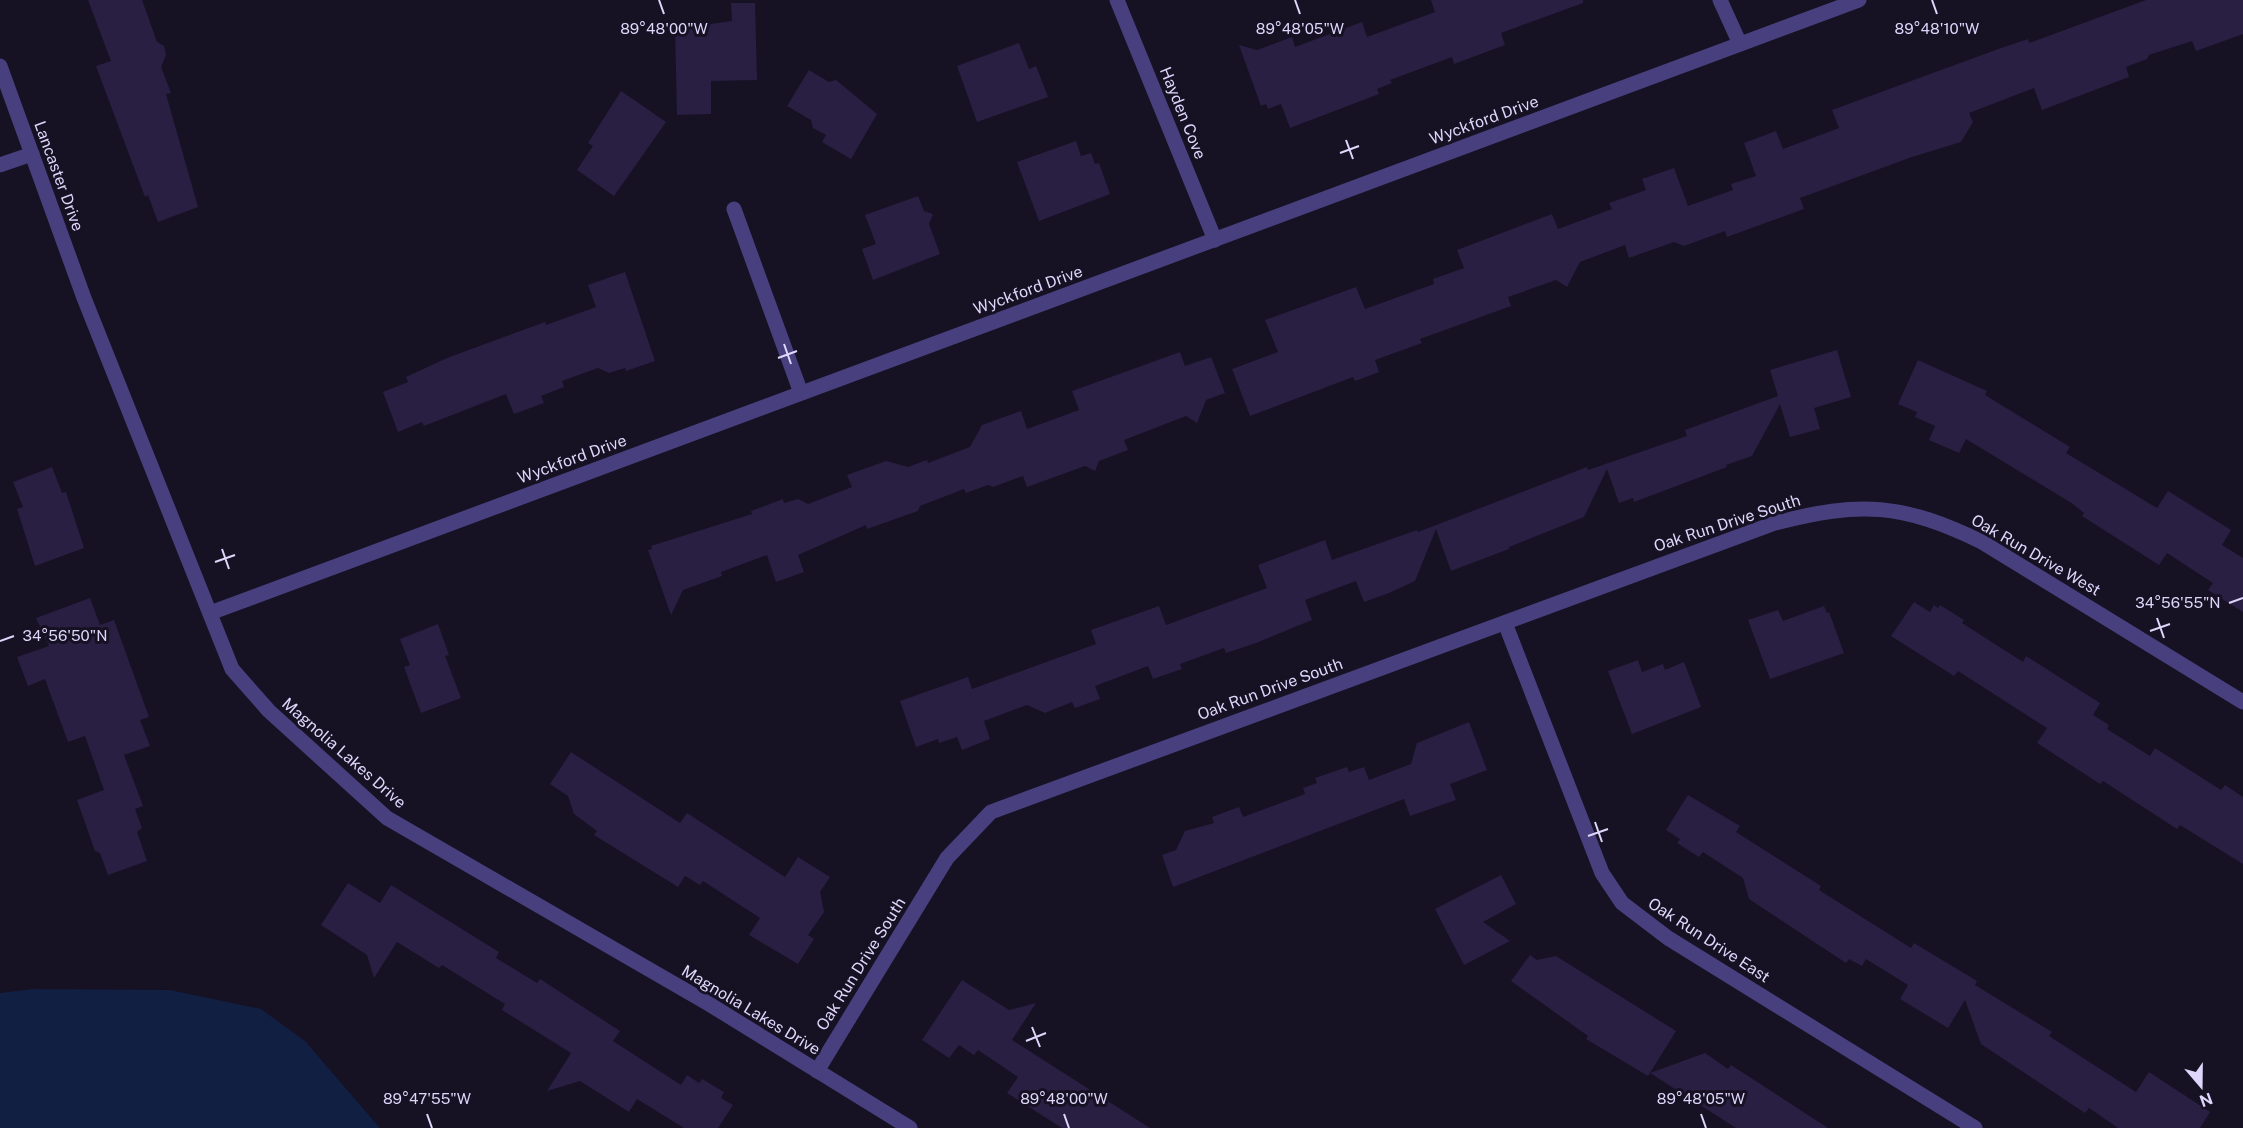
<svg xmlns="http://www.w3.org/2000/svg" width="2243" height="1128" font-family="'Public Sans',sans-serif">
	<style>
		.water { fill: #111f42 }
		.building { fill: #291f43 }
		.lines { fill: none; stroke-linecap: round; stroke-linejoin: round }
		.minor { stroke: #48407e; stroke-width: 15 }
		.ticks { fill: none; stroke: #ded7fb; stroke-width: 2 }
		.labels { text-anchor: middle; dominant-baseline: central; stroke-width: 6; stroke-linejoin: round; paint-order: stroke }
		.street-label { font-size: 16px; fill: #ded7fb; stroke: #161123 }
		.ticks-label { font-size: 15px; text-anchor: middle; fill: #ded7fb; stroke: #161123; stroke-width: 6; stroke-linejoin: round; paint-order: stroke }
	</style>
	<rect width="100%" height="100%" fill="#161123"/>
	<!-- water -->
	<path class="water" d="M33 989 170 990 261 1009 305 1041 380 1128H0V993Z"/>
	<!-- building -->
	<g class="building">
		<path d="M88 0H142L157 42 164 46 166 55 161 67 171 93 166 94 198 207 158 222 148 195 145 197 96 66 111 61Z"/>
		<path d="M1431 0H1583V3L1501 33 1505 45 1454 64 1452 57 1390 80 1392 83 1377 89 1379 94 1290 128 1281 104 1268 109 1266 104 1261 106 1239 45 1257 50 1292 37 1295 47 1362 22 1367 37 1435 12Z"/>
		<path d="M2146 0H2243V34L2196 51 2192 41 2149 55 2147 59 2126 67 2129 77 2042 110 2034 88 1969 113 1973 122 1961 142 1912 157 1800 198 1804 209 1727 237 1725 231 1684 246 1674 242 1629 258 1625 245 1580 262 1567 287 1556 280 1508 297 1511 306 1420 339 1422 343 1375 360 1379 372 1355 381 1353 377 1250 416 1232 369 1278 352 1265 320 1356 287 1365 309 1434 284 1433 279 1464 268 1457 250 1552 214 1558 229 1612 209 1609 203 1646 190 1642 179 1674 168 1688 206 1733 190 1731 184 1756 176 1744 143 1776 131 1783 149 1839 128 1832 110 2001 48 2028 39 2029 43Z"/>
		<path d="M731 3H755L757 80 711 81V114L677 115 675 29 732 21Z"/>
		<path d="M1019 43 1029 69 1036 66 1048 97 977 122 957 66Z"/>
		<path d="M809 70 829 82 836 80 877 114 851 159 822 142 826 135 813 128 811 120 787 106Z"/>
		<path d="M621 91 666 122 614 196 577 170 593 146 588 143Z"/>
		<path d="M1076 141 1081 156 1091 153 1095 164 1099 163 1110 194 1039 221 1017 162Z"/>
		<path d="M918 196 924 211 933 214 929 224 940 254 873 280 862 249 876 244 865 215Z"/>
		<path d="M625 272 655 361 626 371 625 368 609 373 598 368 562 381 564 387 541 396 544 403 514 414 506 394 424 426 422 422 398 432 383 392 408 382 406 377 447 358 545 322 546 325 596 307 588 285Z"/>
		<path d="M1837 350 1851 397 1814 408 1820 429 1790 437 1780 404 1752 456 1726 465 1727 467 1634 502 1633 498 1619 503 1607 469 1584 517 1509 547V549L1451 571 1436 529 1415 581 1389 593 1364 602 1356 581 1305 600 1312 620 1256 643 1226 653 1224 648 1180 664 1182 669 1153 679 1148 666 1095 686 1100 699 1075 708 1072 702 1045 713 1027 705 984 721 990 739 962 750 957 737 939 743 938 739 916 747 900 701 968 677 972 689 1096 644 1091 630 1159 606 1166 625 1267 588 1258 565 1325 540 1332 560 1417 530 1418 532 1587 467 1588 470 1687 436 1685 430 1778 396 1770 370Z"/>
		<path d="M1180 352 1185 366 1211 357 1225 393 1206 400 1197 423 1186 416 1124 440 1128 450 1099 461 1095 471 1085 466 1027 487 1023 476 993 487 988 485 966 493 964 489 920 506 918 511 867 529 866 525 798 555 804 572 776 582 767 555 721 572 722 576 683 590 671 615 648 550 652 549 651 546 752 514 751 511 783 499 784 503 798 499 808 504 852 487 847 475 886 461 908 467 927 460 928 463 970 447 982 425 1021 411 1027 429 1079 410 1072 391Z"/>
		<path d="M1918 360 1987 391 1985 395 2070 447 2066 453 2157 508 2168 491 2231 530 2222 545 2243 558V612L2208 590 2213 583 2167 553 2159 565 2082 516 2084 513 2073 504 1966 439 1959 453 1929 440 1935 426 1915 417 1917 412 1898 404Z"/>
		<path d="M52 467 62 493 66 492 84 548 35 566 17 509 23 507 13 482Z"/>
		<path d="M90 598 100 625 114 620 149 717 140 720 150 746 124 755 143 806 135 809 142 828 137 832 147 861 108 875 100 853 95 851 77 800 104 790 85 736 68 742 45 679 28 686 17 657 49 646 36 618Z"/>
		<path d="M1914 602 1930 612 1934 605 1938 608 1940 605 1964 620 1962 623 2023 662 2026 656 2100 703 2093 715 2109 725 2107 729 2150 756 2155 748 2221 790 2225 785 2243 797V864L2180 825 2177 829 2103 781 2100 784 2037 743 2047 728 1958 671 1954 676 1891 636Z"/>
		<path d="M1824 606 1827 613 1829 612 1844 653 1770 679 1748 620 1778 610 1783 621Z"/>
		<path d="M438 624 449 655 445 656 461 698 421 713 404 667 410 665 400 639Z"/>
		<path d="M1638 660 1642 672 1663 664 1665 670 1684 662 1701 707 1632 734 1608 671Z"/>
		<path d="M1469 722 1487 770 1450 784 1456 800 1410 816 1404 799 1173 887 1162 855 1176 850 1185 831 1214 823 1212 817 1239 807 1243 817 1305 794 1303 788 1317 783 1315 778 1347 767 1349 772 1364 767 1369 780 1411 764 1417 743Z"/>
		<path d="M571 752 680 823 687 813 785 877 798 857 830 877 820 892 824 912 808 935 814 939 798 964 749 935 760 918 703 881 700 885 685 876 678 887 594 835 597 831 574 814 568 796 550 784Z"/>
		<path d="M1688 795 1740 826 1736 832 1821 886 1819 890 1911 948 1914 943 1977 981 1975 985 2052 1032 2049 1036 2136 1092 2149 1072 2210 1112 2200 1128H2118L2089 1108 2085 1113 1981 1044 1965 1000 1948 1028 1900 999 1908 985 1866 959 1862 966 1849 959 1846 963 1749 899 1743 878 1703 852 1699 857 1677 843 1680 839 1666 830Z"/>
		<path d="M1501 875 1516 904 1483 922 1510 941 1464 965 1435 909Z"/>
		<path d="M348 883 380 903 391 885 499 952 496 958 537 983 540 979 620 1031 613 1041 681 1085 687 1075 699 1083 702 1079 724 1092 721 1098 733 1105 718 1128H684L637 1099 629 1112 580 1081 547 1091 571 1053 502 1010 505 1004 442 965 439 968 397 942 374 978 367 955 321 925Z"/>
		<path d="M1530 955 1537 960 1556 956 1676 1031 1650 1073 1705 1053 1728 1069 1731 1065 1828 1128H1736L1650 1073 1648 1076 1586 1039 1588 1036 1511 981Z"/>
		<path d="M962 980 1009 1010 1036 1003 1012 1040 1150 1128H1062L1007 1093 1018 1077 978 1050 974 1055 959 1045 949 1058 922 1040Z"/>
	</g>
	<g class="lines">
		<!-- minor -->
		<g class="minor">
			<path d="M1117 0 1215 240"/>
			<path d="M1720 0 1740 44"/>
			<path d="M0 66 84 298 232 669 269 711 387 818 709 1004 910 1128"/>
			<path d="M0 165 32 154"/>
			<path d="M734 209 801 393"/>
			<path d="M210 613 1859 0"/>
			<path d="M1505 623 1602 873 1622 903 1668 938 1975 1128"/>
			<path d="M817 1071 947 858 991 812 1775 523C1861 501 1901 503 1982 542L2243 702"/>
		</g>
	</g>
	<!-- ticks -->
	<path class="ticks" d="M659 0 664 14M1295 0 1300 14M1932 0 1937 14M1346 140 1353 159M1340 153 1359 146M784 344 791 364M778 358 797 351M222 549 229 569M215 562 235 555M2229 603 2243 598M2157 618 2164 638M2150 631 2170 624M0 641 14 636M1595 822 1602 842M1588 836 1608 829M1032 1027 1040 1047M1026 1041 1046 1033M427 1114 432 1128M1064 1114 1069 1128M1701 1114 1706 1128"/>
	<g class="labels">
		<!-- street labels -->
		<g class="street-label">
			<text transform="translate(1183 113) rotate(68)">Hayden Cove</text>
			<text transform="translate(1484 120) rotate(-20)">Wyckford Drive</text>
			<text transform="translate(59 176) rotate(70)">Lancaster Drive</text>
			<text transform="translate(1028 290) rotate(-20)">Wyckford Drive</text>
			<text transform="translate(572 459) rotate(-20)">Wyckford Drive</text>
			<text transform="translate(1727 523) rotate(-18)">Oak Run Drive South</text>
			<text transform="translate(2036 555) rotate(30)">Oak Run Drive West</text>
			<text transform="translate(1270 689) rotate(-20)">Oak Run Drive South</text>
			<text transform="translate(344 753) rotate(41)">Magnolia Lakes Drive</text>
			<text transform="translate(1709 940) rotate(33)">Oak Run Drive East</text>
			<text transform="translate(861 964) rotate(-58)">Oak Run Drive South</text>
			<text transform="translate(751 1010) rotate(31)">Magnolia Lakes Drive</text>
		</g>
	</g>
	<g class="ticks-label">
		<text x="1937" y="34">89°48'10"W</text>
		<text x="664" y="34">89°48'00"W</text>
		<text x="1300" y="34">89°48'05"W</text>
		<text x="2178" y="608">34°56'55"N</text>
		<text x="65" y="641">34°56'50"N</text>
		<text x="427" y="1104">89°47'55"W</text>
		<text x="1064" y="1104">89°48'00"W</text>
		<text x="1701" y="1104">89°48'05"W</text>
	</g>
	<!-- north arrow -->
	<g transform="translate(2201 1086) rotate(160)" stroke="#161123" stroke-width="4.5" paint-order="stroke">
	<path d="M0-4.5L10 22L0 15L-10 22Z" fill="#ded7fb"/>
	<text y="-9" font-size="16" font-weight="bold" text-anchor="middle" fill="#ded7fb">N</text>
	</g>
</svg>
